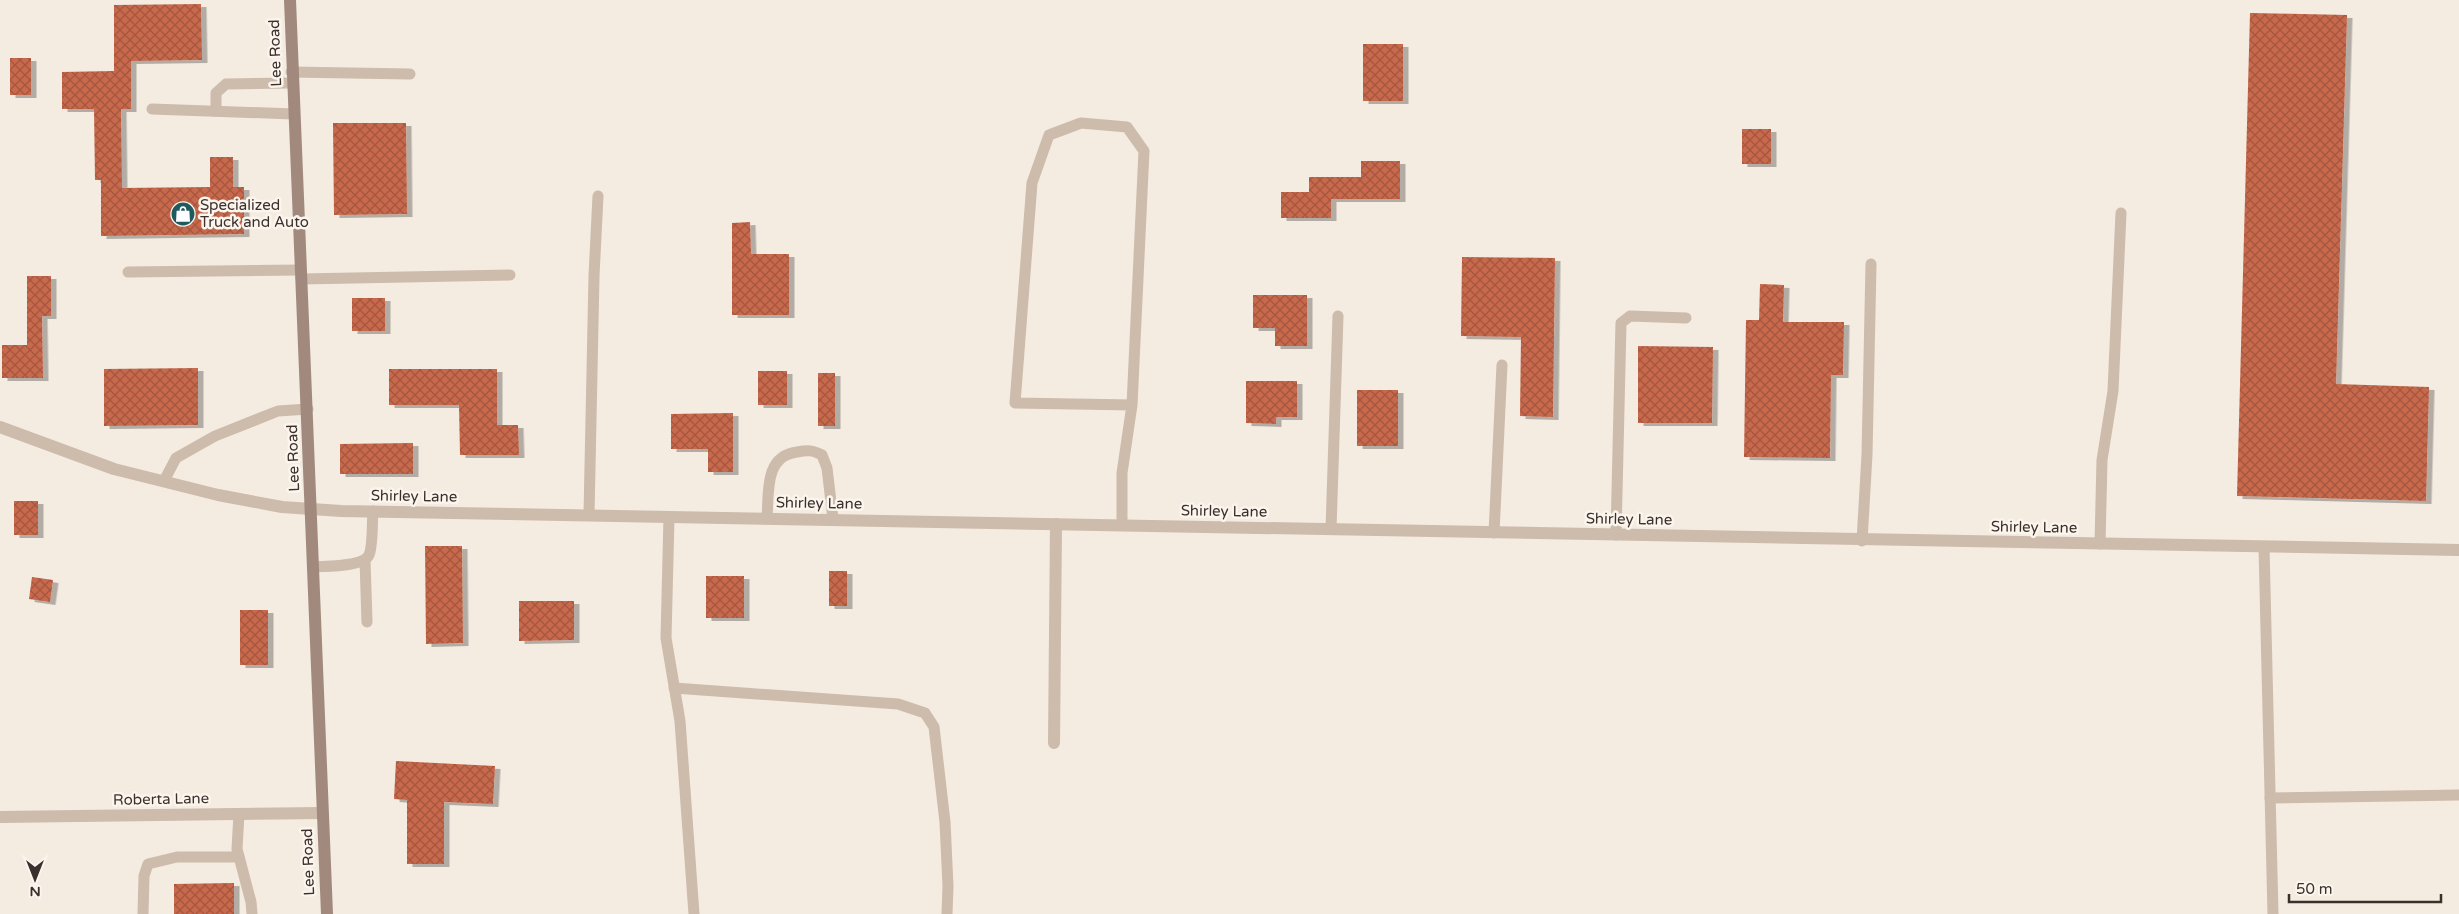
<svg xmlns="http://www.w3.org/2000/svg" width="2459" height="914" font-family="'Varela Round',sans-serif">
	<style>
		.building { fill: url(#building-cross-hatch); filter: url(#shadow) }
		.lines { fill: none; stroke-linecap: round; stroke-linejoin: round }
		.lane { stroke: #cdbbac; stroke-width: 11 }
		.street { stroke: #cdbbac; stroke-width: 12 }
		.secondary { stroke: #a18a7d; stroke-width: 12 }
		.labels { text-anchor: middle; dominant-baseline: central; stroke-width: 5; stroke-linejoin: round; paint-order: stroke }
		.street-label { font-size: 15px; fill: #3b302b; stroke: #fbf5ee }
		.poi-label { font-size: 15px; fill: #3b302b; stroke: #fbf5ee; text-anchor: start }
	</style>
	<defs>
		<pattern id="building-cross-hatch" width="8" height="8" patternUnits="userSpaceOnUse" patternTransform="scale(1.25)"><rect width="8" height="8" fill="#c8694b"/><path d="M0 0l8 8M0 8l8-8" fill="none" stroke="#a4573f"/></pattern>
		<filter id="shadow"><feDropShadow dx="5.5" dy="3" stdDeviation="0" flood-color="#0004"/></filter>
	</defs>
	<rect width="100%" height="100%" fill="#f4ebe1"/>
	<!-- building -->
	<g class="building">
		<path d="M201 4 202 60 131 61V109H121L122 188 210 187V157H233V187H244V234L101 236V180H95L94 109H62V72L114 71V5Z"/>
		<path d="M2250 13 2347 15 2336 384 2429 387 2426 501 2237 496Z"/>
		<rect x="1363" y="44" width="40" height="57"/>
		<rect x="10" y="58" width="21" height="37"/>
		<path d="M333 123H406L407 214 334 215Z"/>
		<rect x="1742" y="129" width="29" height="35"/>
		<path d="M1361 161H1400V199H1331V218H1281V192H1309V177H1361Z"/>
		<path d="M750 222 751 254H789V315H732V223Z"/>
		<path d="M1462 257 1555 258 1553 417 1520 416 1521 337 1461 336Z"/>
		<path d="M27 276H51V316H42L43 378H2V345H27Z"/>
		<path d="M1760 284 1784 285 1783 322H1844L1843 375H1831L1830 458 1744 457 1746 320H1759Z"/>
		<path d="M1253 295H1307V346H1275V328H1253Z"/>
		<rect x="352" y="298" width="33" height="33"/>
		<path d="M1638 346 1713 347 1712 423H1638Z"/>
		<path d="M198 368V425L104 426V369Z"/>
		<path d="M389 369H497V425H518L519 455H460L459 405H389Z"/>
		<rect x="758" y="371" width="29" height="34"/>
		<rect x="818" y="373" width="17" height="53"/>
		<path d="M1246 381H1297V417H1276V424L1246 423Z"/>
		<rect x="1357" y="390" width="41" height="56"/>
		<path d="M733 413V472H708V449H671V414Z"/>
		<path d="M413 443V474H340V444Z"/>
		<rect x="14" y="501" width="24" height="34"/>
		<path d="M425 546H462L463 643 426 644Z"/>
		<rect x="829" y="571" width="18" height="35"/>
		<rect x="706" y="576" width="38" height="42"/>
		<path d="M32 577 53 580 50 602 29 599Z"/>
		<path d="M519 601H574V640L519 641Z"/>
		<rect x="240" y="610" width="28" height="55"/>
		<path d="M396 761 495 766 493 804 444 802V864H407V800L394 799Z"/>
		<path d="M234 883V914H174V884Z"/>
	</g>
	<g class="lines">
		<!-- lane -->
		<g class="lane">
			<path d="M291 72 410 74"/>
			<path d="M152 109 293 114"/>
			<path d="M216 111V93L226 84 292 83"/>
			<path d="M128 272 301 270"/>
			<path d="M301 279 510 275"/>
			<path d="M164 481 176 458 215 436 278 411 308 409"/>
			<path d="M589 515 594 276 598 196"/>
			<path d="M669 517 666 638 680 721 694 914"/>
			<path d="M767 518C769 493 764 456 797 452 808 450 812 450 822 455L827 468 833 519"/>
			<path d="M1122 525V473L1132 405 1144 151 1127 127 1081 123 1049 135 1032 183 1015 403 1132 405"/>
			<path d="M1331 529 1338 316"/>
			<path d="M1494 533 1502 365"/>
			<path d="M1616 535 1621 323 1630 316 1686 318"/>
			<path d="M1862 541 1867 455 1871 264"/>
			<path d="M2100 544 2102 460 2113 391 2121 213"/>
			<path d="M2264 547 2273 914"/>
			<path d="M365 560 367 622"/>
			<path d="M314 567C326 566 363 567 369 555 373 546 372 522 373 511"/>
			<path d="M674 688 898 704 925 713 934 727 945 822 948 886 947 914"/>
			<path d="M2270 798 2459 795"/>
			<path d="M239 814 237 849 251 902 252 914"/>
			<path d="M143 914 144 876 148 864 177 857H239"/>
		</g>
		<!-- street -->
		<g class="street">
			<path d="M0 427 114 469 218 495 282 507 341 511 2459 550"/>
			<path d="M1054 743 1056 524"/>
			<path d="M0 817 322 813"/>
		</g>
		<!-- secondary -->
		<path class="secondary" d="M290 0 327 914"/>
	</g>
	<!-- icons -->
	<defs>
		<symbol id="shop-disc" viewBox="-11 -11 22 22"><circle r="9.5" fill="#1f5a5e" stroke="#fbf5ee"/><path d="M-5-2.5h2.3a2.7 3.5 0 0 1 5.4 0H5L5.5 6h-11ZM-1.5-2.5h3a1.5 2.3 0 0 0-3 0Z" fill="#fff"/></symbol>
	</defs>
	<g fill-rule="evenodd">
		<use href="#shop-disc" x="169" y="200" width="28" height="28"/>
	</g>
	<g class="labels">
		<!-- street labels -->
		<g class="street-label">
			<text transform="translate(275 53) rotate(-92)">Lee Road</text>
			<text transform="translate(293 458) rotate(-92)">Lee Road</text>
			<text transform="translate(414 496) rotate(1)">Shirley Lane</text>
			<text transform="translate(819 503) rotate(1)">Shirley Lane</text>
			<text transform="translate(1224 511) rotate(1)">Shirley Lane</text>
			<text transform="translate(1629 519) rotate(1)">Shirley Lane</text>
			<text transform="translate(2034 527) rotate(1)">Shirley Lane</text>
			<text transform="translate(161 799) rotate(-1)">Roberta Lane</text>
			<text transform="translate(308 862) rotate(-92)">Lee Road</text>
		</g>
		<!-- poi labels -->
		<g class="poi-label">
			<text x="200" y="205">Specialized<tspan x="200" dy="17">Truck and Auto</tspan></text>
		</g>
	</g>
	<!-- north arrow -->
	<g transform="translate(35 879) rotate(180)" stroke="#fbf5ee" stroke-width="4" paint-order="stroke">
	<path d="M0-4L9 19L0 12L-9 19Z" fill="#3b302b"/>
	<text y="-8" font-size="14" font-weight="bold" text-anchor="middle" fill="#3b302b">N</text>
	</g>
	<!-- scale -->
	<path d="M2289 894v8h152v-8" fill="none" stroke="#3b302b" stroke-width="2.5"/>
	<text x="2296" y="894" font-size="15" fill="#3b302b" stroke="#fbf5ee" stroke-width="4" paint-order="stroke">50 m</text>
</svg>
